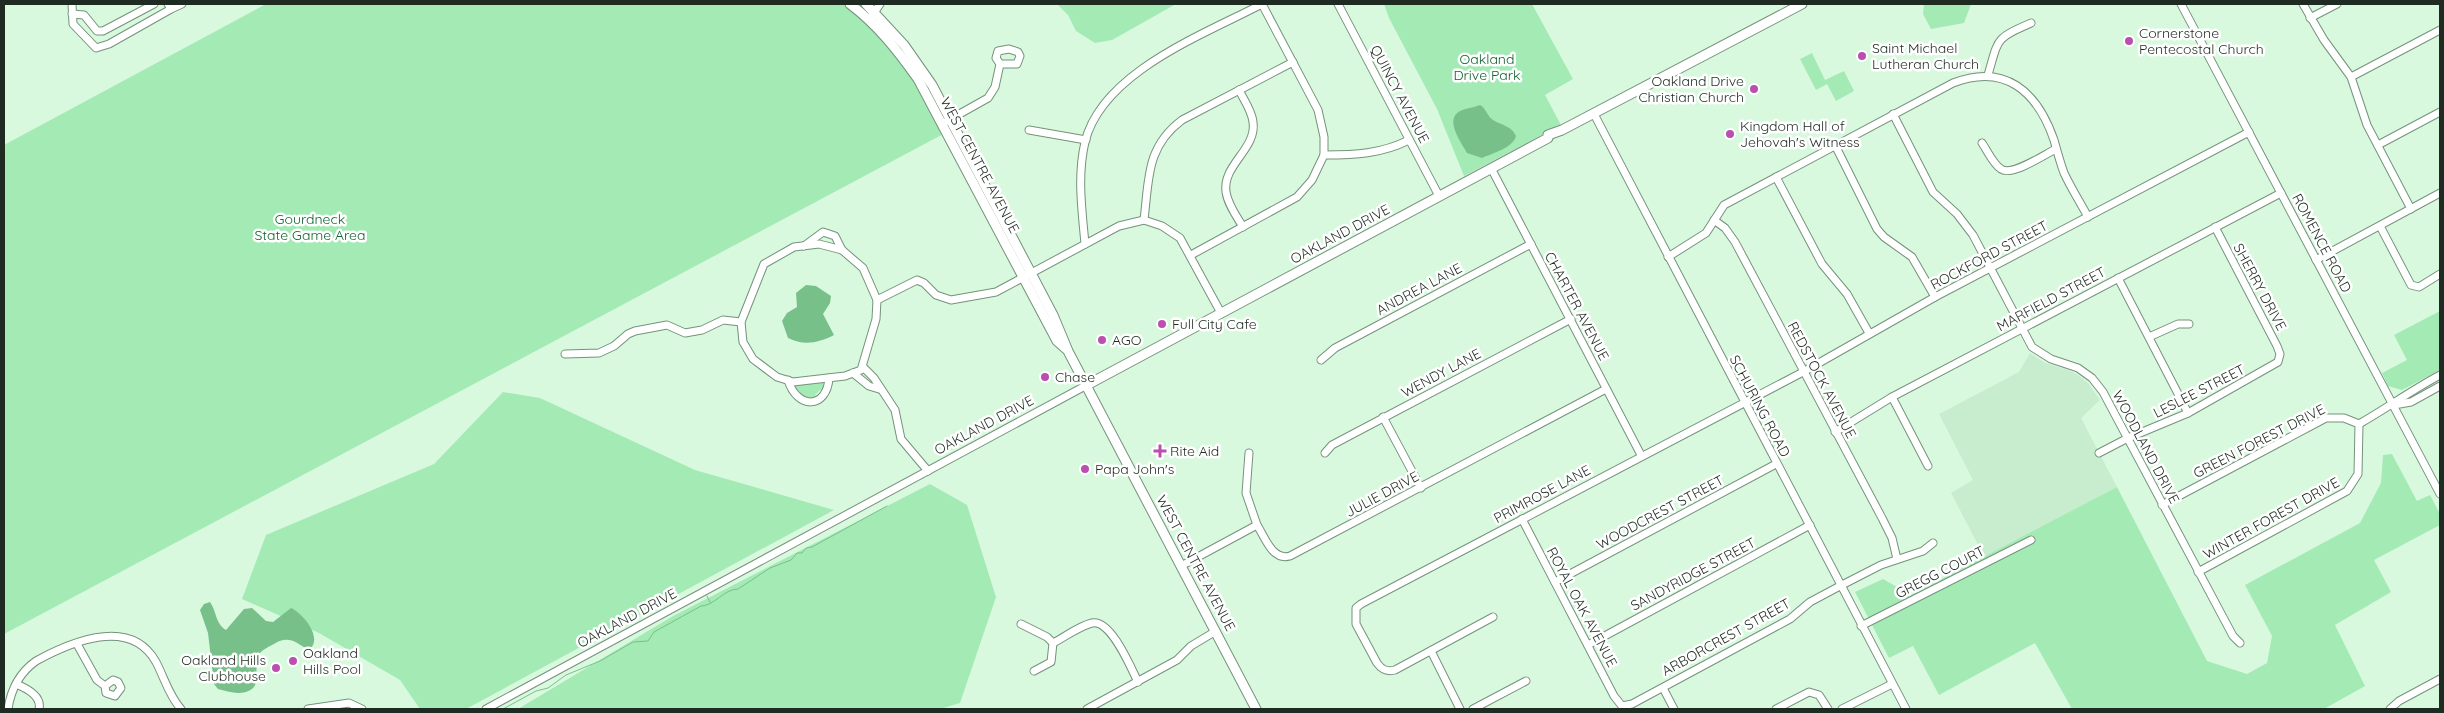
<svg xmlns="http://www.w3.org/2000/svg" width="2444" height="713" font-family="Quicksand,sans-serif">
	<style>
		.built { fill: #c8edce }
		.green { fill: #a4eab5 }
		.water { fill: #78c08a }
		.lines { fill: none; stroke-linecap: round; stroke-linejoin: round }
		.stream { stroke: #78c08a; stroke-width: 1 }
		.minor-casing { stroke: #75927b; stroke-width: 9 }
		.major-casing { stroke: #75927b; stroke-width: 11 }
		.minor { stroke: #fff; stroke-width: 7 }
		.major { stroke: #fff; stroke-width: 9 }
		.poi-dot { fill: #ba4fb0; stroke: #fff; stroke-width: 2 }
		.labels { text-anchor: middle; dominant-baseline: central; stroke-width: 5; stroke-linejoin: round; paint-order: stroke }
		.poi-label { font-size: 14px; fill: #1f2b22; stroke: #fff; text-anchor: start }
		.park-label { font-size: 14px; fill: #136231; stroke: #fff }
		.street-label { font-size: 14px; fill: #1f2b22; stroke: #fff }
	</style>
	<rect width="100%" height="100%" fill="#d9f9df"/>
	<!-- built -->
	<path class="built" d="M2030 353 2045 363 2068 370 2078 375 2088 383 2100 400 2081 418 2117 487 1985 558 1951 493 1973 480 1939 414 2019 372Z"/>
	<!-- green -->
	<g class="green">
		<path d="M266 4H852L900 50 949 131 4 634V145Z"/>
		<path d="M1057 4H1176L1112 40 1095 43 1076 31 1068 15Z"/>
		<path d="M1384 4H1532L1573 79 1545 95 1561 125 1464 176 1437 109 1389 18Z"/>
		<path d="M1924 4H1971L1964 23 1931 29 1923 14Z"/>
		<path d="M1812 53 1825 80 1844 71 1854 91 1836 101 1827 84 1816 90 1800 59Z"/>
		<path d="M2440 311V370L2402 390 2388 386 2382 373 2407 360 2394 335Z"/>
		<path d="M823 382H826L823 392 820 390 815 395 817 398 804 400 792 385Z"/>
		<path d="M503 392 540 398 695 470 834 510 466 709H420L400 680 319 633 242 599 266 535 434 464Z"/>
		<path d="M2392 454 2417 501 2430 495 2440 514V525L2374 560 2391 592 2335 625 2365 686 2324 709H2072L2035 643 1939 695 1913 646 1889 658 1855 592 1883 579 1911 595 2117 487 2207 661 2247 674 2267 663 2272 636 2245 585 2360 523 2381 483 2383 455Z"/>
		<path d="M930 484 967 505 996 597 960 703 940 709H518L673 616Z"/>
	</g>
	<!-- water -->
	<g class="water">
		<path d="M1480 105C1486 108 1487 116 1493 120 1501 125 1512 126 1516 136 1513 148 1493 153 1482 158L1467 153C1461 142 1444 119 1460 111 1466 108 1473 108 1480 105Z"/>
		<path d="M806 285 816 286 831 296 830 303 823 314 834 335C819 343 803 346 788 338L782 321 787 313 797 307 796 293Z"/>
		<path d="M210 602C217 612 215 623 226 630L244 609 252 608 266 621 273 622 291 608C303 613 325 640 308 650 296 642 288 635 274 644 270 646 264 649 261 652 251 662 262 681 252 689 243 696 228 692 218 689L214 684 208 633 200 610 204 604Z"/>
	</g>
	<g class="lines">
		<!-- stream -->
		<g class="stream">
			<path d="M707 596 710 602"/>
			<path d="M503 709 536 691 548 688 566 675 600 661 633 642 648 641 654 632 701 606C714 606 724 589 738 589L770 568 791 560 797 553H802L806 548 812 547 887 506"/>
		</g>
		<defs>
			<g id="minor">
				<path d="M72 4 73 24 96 48 109 44 171 9 168 4"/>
				<path d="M1338 4 1439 196"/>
				<path d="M2181 4 2440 494"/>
				<path d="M2303 4 2324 40 2351 77 2367 125 2411 209"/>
				<path d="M171 9 182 4"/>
				<path d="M72 14 84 15 97 31H103L154 4"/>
				<path d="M872 16 880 4"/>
				<path d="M2310 18 2337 4"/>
				<path d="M1988 75C1999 37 1995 39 2031 23"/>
				<path d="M2351 77 2440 30"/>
				<path d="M1239 90C1244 100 1252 111 1253 122 1257 149 1222 165 1226 192 1228 205 1237 217 1243 227"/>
				<path d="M1594 114 1906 709"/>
				<path d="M1893 114 1933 192 1957 214 1973 235 2032 347 2051 359 2078 368 2092 378 2103 392 2233 636 2240 643"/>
				<path d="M947 121 988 98 995 87 1000 64H1017L1020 56 1018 52 1009 49 998 51 996 58 1000 64"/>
				<path d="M1029 130 1086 140"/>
				<path d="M1982 143C1987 150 1993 164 2001 169 2012 177 2045 154 2056 149"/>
				<path d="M1835 145 1877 229 1884 237 1912 257 1935 297"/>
				<path d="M2378 145 2440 112"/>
				<path d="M1324 155C1355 155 1381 154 1409 140"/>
				<path d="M1491 168 1641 455"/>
				<path d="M1776 177 1822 264 1847 294 1869 333"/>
				<path d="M1144 220C1149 179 1146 147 1182 120L1293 62"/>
				<path d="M1714 220 1725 228 1735 242 1882 518 1892 538 1897 559"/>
				<path d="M2380 226 2411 285 2419 287 2440 274"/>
				<path d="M819 244 842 250 863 268 877 300 876 319 861 370 845 376 793 382 777 377 753 359 743 342 741 322 764 264 794 247Z"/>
				<path d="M1085 244C1082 210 1077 176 1085 142 1102 72 1205 34 1262 4"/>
				<path d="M804 246 823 232 835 236 842 250"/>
				<path d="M1191 255 1297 197 1312 180 1324 155V137L1318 110 1262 4"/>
				<path d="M1668 257 1706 233 1724 205 1953 83C2005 63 2037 91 2054 140 2057 151 2060 162 2064 173 2071 188 2080 202 2088 217"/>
				<path d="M2316 260 2440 193"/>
				<path d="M2118 278 2188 413"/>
				<path d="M877 300 917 280 924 283 936 295 951 300 996 292 1119 226 1144 220 1162 226 1180 238 1221 313"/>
				<path d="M2149 337 2178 324H2189"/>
				<path d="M565 354 599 353 614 346 628 334 635 331 667 325 685 333 702 330 723 320 741 322"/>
				<path d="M1321 360 1335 348 1531 244"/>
				<path d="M863 367 874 378 895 410 901 439 928 471"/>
				<path d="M853 373 869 386 879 389"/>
				<path d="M788 380C797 410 827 409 829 378"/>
				<path d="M1892 397 1928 466"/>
				<path d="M2394 405 2411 402 2440 386"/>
				<path d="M1383 417 1421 488"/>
				<path d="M1835 432 1892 397 2281 193"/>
				<path d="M1249 453 1246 493 1257 525"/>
				<path d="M1325 453 1332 445 1571 319"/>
				<path d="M2099 453 2128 438 2188 413 2278 362 2280 354 2277 346 2215 227"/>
				<path d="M2162 505 2326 418H2344L2359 424C2387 408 2412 390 2440 375"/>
				<path d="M1522 519 1614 696 1622 706 1632 704 1790 619 1810 602 1840 586 1881 565 1923 551 1933 543"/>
				<path d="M1181 566 1257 525C1265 537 1272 561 1290 556L1606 389"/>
				<path d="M2198 572 2347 491 2358 474 2359 424"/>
				<path d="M1555 582 1776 464"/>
				<path d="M1493 617 1395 670C1387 672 1382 670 1377 663L1356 624V608L1361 604 1803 372 1935 297 2249 132"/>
				<path d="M1021 624 1047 637 1053 643"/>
				<path d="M1861 626 2031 540"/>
				<path d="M1053 643C1065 637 1079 626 1092 623 1111 619 1131 668 1138 682"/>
				<path d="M77 644 97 680 105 686 106 693 115 696 121 688 118 682 113 680 105 686"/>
				<path d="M1588 645 1810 525"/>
				<path d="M1431 651 1460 709"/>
				<path d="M1034 671 1051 662 1053 643"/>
				<path d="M16 684C26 688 42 696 39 709"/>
				<path d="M1663 688 1674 709"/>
				<path d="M8 709C11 689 19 673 36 661 71 642 130 616 156 662 164 677 169 696 181 709"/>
				<path d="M308 709 349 703 362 709"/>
				<path d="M486 709 1087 385"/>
				<path d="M1087 709 1177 660 1191 646 1216 631"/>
				<path d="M1473 709 1526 681"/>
				<path d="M1776 709 1809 692 1819 695 1828 709"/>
				<path d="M1842 709 1892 684"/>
				<path d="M2390 709 2399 701 2440 679"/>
			</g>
			<g id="major">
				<path d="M850 4C878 25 898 51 918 79L1057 341 1066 349"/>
				<path d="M866 4 904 45 932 85 1053 315 1068 351 1256 709"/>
				<path d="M1087 385 1548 138V135L1562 130 1802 4"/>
			</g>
		</defs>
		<!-- minor casing -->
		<use href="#minor" class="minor-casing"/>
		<!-- major casing -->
		<use href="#major" class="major-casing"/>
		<!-- minor -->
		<use href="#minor" class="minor"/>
		<!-- major -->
		<use href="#major" class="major"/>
	</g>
	<!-- markers -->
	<g class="poi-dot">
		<circle cx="2129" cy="41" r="5"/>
		<circle cx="1862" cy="56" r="5"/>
		<circle cx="1754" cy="89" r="5"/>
		<circle cx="1730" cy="134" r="5"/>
		<circle cx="1162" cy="324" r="5"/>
		<circle cx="1102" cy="340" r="5"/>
		<circle cx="1045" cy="377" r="5"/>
		<path d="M1157.5 443.5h5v5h5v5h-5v5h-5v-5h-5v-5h5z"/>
		<circle cx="1085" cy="469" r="5"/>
		<circle cx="293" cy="661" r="5"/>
		<circle cx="276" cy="668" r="5"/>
	</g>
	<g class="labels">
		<!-- poi labels -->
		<g class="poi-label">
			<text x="2139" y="33">Cornerstone<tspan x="2139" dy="16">Pentecostal Church</tspan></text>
			<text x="1872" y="48">Saint Michael<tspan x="1872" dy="16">Lutheran Church</tspan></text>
			<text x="1744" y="81" text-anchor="end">Oakland Drive<tspan x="1744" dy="16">Christian Church</tspan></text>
			<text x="1740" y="126">Kingdom Hall of<tspan x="1740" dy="16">Jehovah's Witness</tspan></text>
			<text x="1172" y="324">Full City Cafe</text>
			<text x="1112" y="340">AGO</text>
			<text x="1055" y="377">Chase</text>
			<text x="1170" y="451">Rite Aid</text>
			<text x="1095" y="469">Papa John's</text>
			<text x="303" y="653">Oakland<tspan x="303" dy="16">Hills Pool</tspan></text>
			<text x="266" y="660" text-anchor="end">Oakland Hills<tspan x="266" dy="16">Clubhouse</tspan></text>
		</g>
		<!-- park labels -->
		<g class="park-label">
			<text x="1487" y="59">Oakland<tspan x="1487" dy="16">Drive Park</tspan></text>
			<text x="310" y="219">Gourdneck<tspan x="310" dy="16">State Game Area</tspan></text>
		</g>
		<!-- street labels -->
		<g class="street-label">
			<text transform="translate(1400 94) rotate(62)">QUINCY AVENUE</text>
			<text transform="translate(980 165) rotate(62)">WEST CENTRE AVENUE</text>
			<text transform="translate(1340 234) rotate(-28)">OAKLAND DRIVE</text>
			<text transform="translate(2322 243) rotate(62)">ROMENCE ROAD</text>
			<text transform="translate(1989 255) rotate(-28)">ROCKFORD STREET</text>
			<text transform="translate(2260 287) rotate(62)">SHERRY DRIVE</text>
			<text transform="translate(1419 289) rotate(-28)">ANDREA LANE</text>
			<text transform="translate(2051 299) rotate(-28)">MARFIELD STREET</text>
			<text transform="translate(1577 306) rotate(62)">CHARTER AVENUE</text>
			<text transform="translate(1441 373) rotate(-28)">WENDY LANE</text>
			<text transform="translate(1822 380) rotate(62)">REDSTOCK AVENUE</text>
			<text transform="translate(2199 391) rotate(-27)">LESLEE STREET</text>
			<text transform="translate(1760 406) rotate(62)">SCHURING ROAD</text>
			<text transform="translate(984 425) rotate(-28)">OAKLAND DRIVE</text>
			<text transform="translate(2259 441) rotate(-27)">GREEN FOREST DRIVE</text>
			<text transform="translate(2146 447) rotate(62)">WOODLAND DRIVE</text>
			<text transform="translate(1382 494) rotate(-28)">JULIE DRIVE</text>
			<text transform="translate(1542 494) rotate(-28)">PRIMROSE LANE</text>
			<text transform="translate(1660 512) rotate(-28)">WOODCREST STREET</text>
			<text transform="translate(2271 518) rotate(-29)">WINTER FOREST DRIVE</text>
			<text transform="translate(1196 563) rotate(62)">WEST CENTRE AVENUE</text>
			<text transform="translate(1940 572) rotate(-27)">GREGG COURT</text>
			<text transform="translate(1693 574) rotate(-28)">SANDYRIDGE STREET</text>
			<text transform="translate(1582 607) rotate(62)">ROYAL OAK AVENUE</text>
			<text transform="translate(627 618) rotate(-28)">OAKLAND DRIVE</text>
			<text transform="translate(1726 637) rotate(-29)">ARBORCREST STREET</text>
		</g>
	</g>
	<!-- border -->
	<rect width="2444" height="713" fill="none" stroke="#1f2b22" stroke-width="10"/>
</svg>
